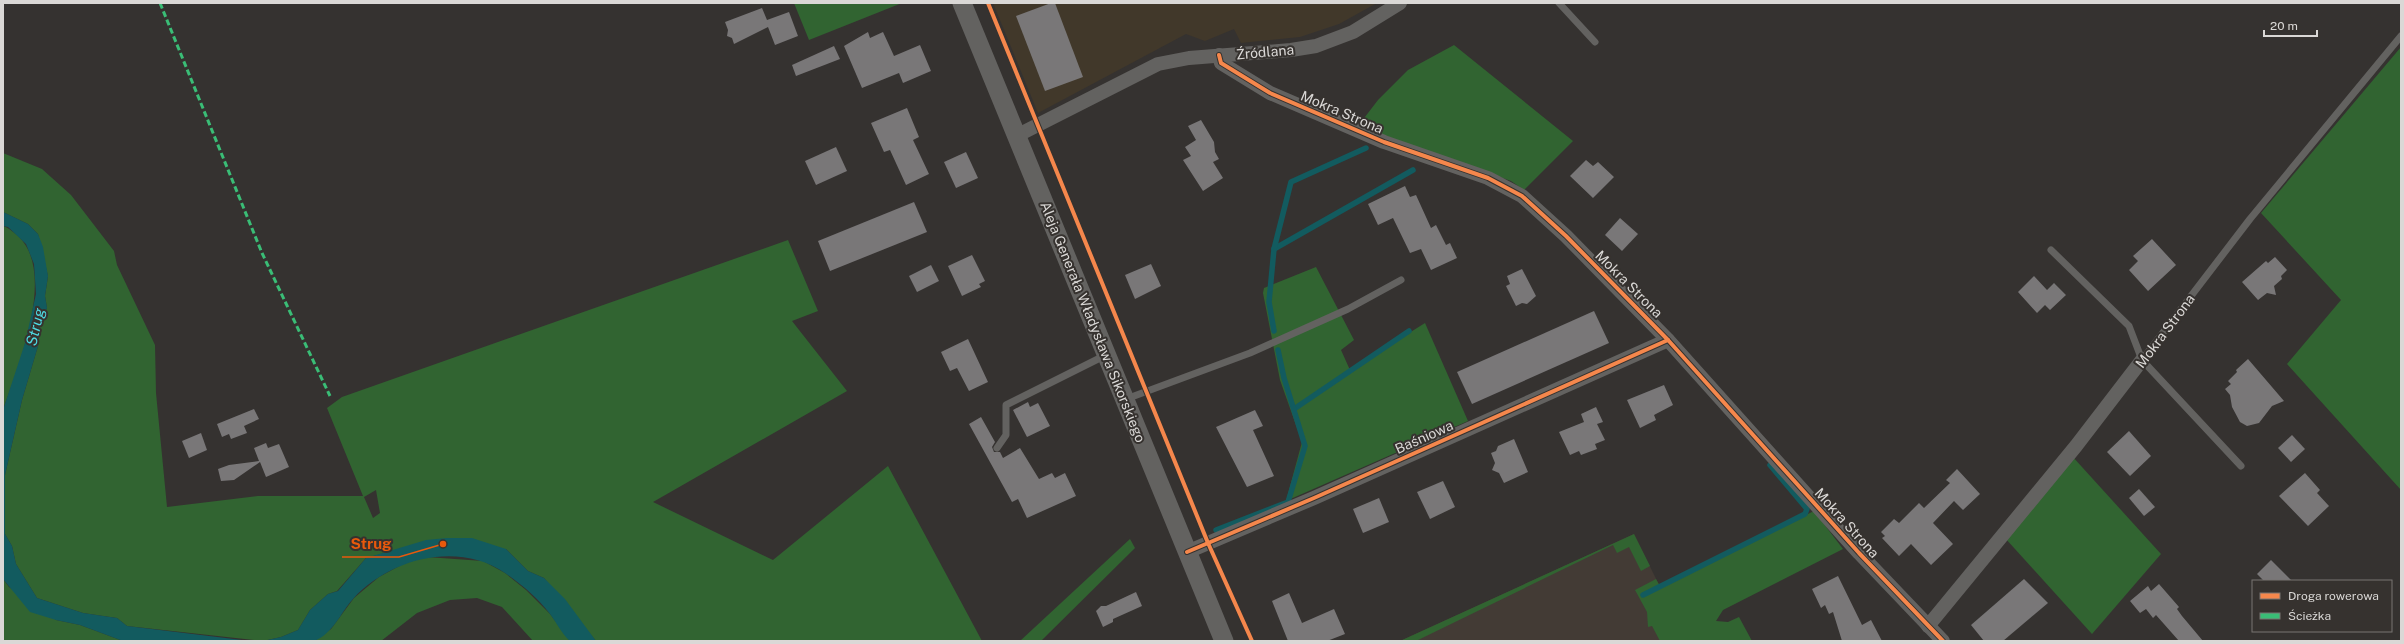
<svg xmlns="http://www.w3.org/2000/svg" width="2404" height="644" font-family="'Public Sans',sans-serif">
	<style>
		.built { fill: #433b35 }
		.industrial { fill: #41382a }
		.green { fill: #316431; fill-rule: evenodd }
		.water { fill: #125b5f }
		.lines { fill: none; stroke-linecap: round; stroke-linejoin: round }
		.stream { stroke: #125b5f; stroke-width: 5.5 }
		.building { fill: #797778 }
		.service { stroke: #636260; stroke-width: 7 }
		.minor { stroke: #636260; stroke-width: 14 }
		.secondary { stroke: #636260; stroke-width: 19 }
		.quiet { stroke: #3abd76; stroke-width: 3; stroke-dasharray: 6 3; stroke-linecap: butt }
		.cycleway-casing { stroke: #36322f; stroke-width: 6 }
		.cycleway { stroke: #f5874c; stroke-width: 4 }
		.labels { text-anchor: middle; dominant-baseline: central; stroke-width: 4; stroke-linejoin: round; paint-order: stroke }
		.street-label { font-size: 14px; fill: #dad8d6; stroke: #36322f }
		.water-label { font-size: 15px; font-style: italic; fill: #4edae3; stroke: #36322f }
		.leader { fill: none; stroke: #e8590c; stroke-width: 1.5 }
		.callout-dot { fill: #e8590c; stroke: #36322f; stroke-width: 1.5 }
		.callout-label { font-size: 15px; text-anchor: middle; font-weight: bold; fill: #e8590c; stroke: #36322f; stroke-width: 4; stroke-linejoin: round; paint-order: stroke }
	</style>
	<rect width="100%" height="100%" fill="#353230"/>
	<!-- built -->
	<path class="built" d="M1634 534 1661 589 1676 641H1400Z"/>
	<!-- industrial -->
	<path class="industrial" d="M993 3H1377L1339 24 1300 37 1241 43 1234 29 1205 41 1186 34 1038 113Z"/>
	<!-- green -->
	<g class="green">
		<path d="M794 3H902L809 40Z"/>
		<path d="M1454 45 1573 141 1524 190 1511 181 1358 126 1378 100 1408 70Z"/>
		<path d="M2401 47V490L2287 364 2341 300 2261 213Z"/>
		<path d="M3 153 42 169 71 195 114 251 117 265 155 345 156 393 167 507 258 496H363L327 408 342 397 788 240 818 311 792 321 847 391 653 502 773 560 888 466 982 641H596L544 578 528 571 506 549 392 551 366 558 337 591 328 594 310 610 298 630 281 637 263 641 127 626 117 618 83 613 37 598 16 564 12 546 5 534V475L22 400 38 346 40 323 47 308 45 296 48 276 38 234 28 224 3 212ZM376 490 380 513 373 518 364 497Z"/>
		<path d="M3 226C9 228 13 232 18 236 57 272 18 367 3 410Z"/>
		<path d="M1316 267 1354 340 1341 350 1350 370 1425 323 1468 421 1286 501 1302 442 1280 380 1263 293 1264 288Z"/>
		<path d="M2072 456 2161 554 2092 634 2005 538Z"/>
		<path d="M1814 511 1843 549 1723 610 1716 621 1728 622 1739 617 1752 641H1660L1652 626 1648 627 1647 612 1635 590 1656 579 1661 588Z"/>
		<path d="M1634 534 1650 566 1641 571 1629 547 1617 553 1613 545 1416 641H1400Z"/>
		<path d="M1130 539 1135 548 1041 641H1020Z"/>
		<path d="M427 557 483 561 505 573 526 590 550 614 570 641H533L502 607 477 598 450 600 417 613 381 641H314L331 629 354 598 379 577 405 563Z"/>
		<path d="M3 579 9 587 56 620 80 625 123 641H3Z"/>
	</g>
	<!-- water -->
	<g class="water">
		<path d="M3 212 28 224 38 234 43 247 48 276 45 296 47 308 40 323 38 346 22 400 5 475V534L12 546 16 564 37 598 83 613 117 618 127 626 250 641H123L80 625 56 620 30 612 3 579V410L25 343 36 294 34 264 26 244 8 227 3 226Z"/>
		<path d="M447 538H472L506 549 528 571 544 578 565 599 596 641H570C561 633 557 623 550 614 539 599 521 584 505 573 458 541 390 558 353 599 341 612 333 634 314 641 306 644 273 641 263 641L281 637 298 630 310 610 328 594 338 591 366 558 426 540Z"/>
	</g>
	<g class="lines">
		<!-- stream -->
		<g class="stream">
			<path d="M1274 249 1413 170"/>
			<path d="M1274 331 1269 302 1274 249 1291 182 1366 148"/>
			<path d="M1294 409 1409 331"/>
			<path d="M1216 530 1288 502 1305 446 1284 378 1278 350"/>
			<path d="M1643 595 1805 514 1807 509 1770 465"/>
		</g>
	</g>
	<!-- building -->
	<g class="building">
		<path d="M1051 3H1055L1083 77 1045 91 1016 16Z"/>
		<path d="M762 8 767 20 789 12 798 36 775 45 768 27 734 44 732 38 727 36 728 30 725 22Z"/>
		<path d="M868 32 870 38 883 32 894 56 920 45 931 71 903 83 899 73 862 88 844 46Z"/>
		<path d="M834 46 840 59 796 76 792 65Z"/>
		<path d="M907 108 919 137 913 140 929 174 906 185 890 150 884 152 871 123Z"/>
		<path d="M1201 120 1214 142 1215 152 1219 159 1213 162 1223 178 1203 191 1183 160 1191 156 1185 147 1196 140 1188 126Z"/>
		<path d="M836 147 847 171 816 185 805 161Z"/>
		<path d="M966 152 978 178 956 188 944 162Z"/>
		<path d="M1586 160 1593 166 1598 162 1614 177 1593 198 1570 176Z"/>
		<path d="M1405 186 1410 197 1416 195 1431 228 1436 225 1446 245 1450 243 1457 258 1431 270 1421 249 1410 253 1393 218 1378 225 1368 204Z"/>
		<path d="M914 202 927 232 830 271 818 241Z"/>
		<path d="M1620 218 1638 234 1622 251 1605 235Z"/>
		<path d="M2152 239 2176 265 2148 291 2129 270 2138 261 2133 256Z"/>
		<path d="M972 255 985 281 979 284 981 287 962 296 948 266Z"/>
		<path d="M2275 257 2287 270 2281 276 2282 279 2274 286 2276 295 2267 293 2258 300 2242 282 2266 261 2268 263Z"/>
		<path d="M1151 264 1161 286 1135 299 1125 275Z"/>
		<path d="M931 265 939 281 917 292 909 276Z"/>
		<path d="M1522 269 1536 296 1527 304 1522 303 1516 306 1506 286 1510 284 1507 276Z"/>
		<path d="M2034 276 2047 290 2054 283 2066 295 2050 310 2045 305 2037 313 2018 292Z"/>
		<path d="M1594 311 1609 343 1472 404 1457 372Z"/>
		<path d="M968 339 988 382 969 391 957 368 950 371 941 352Z"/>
		<path d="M2248 359 2284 401 2272 406 2259 423 2247 426 2240 422 2232 407 2230 395 2225 389 2231 384 2228 381 2237 372 2236 370Z"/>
		<path d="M1664 385 1673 405 1654 415 1656 420 1640 428 1627 400Z"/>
		<path d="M1028 402 1030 407 1038 403 1050 426 1027 437 1013 410Z"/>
		<path d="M1596 407 1603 422 1597 424 1605 440 1595 444 1597 449 1581 455 1579 451 1570 455 1559 432 1584 422 1581 414Z"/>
		<path d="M254 409 259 419 244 426 247 433 231 439 229 434 222 437 217 424Z"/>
		<path d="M1255 410 1263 426 1253 430 1274 476 1247 487 1216 427Z"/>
		<path d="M981 417 995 442 992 447 994 452H1000L1003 458 1020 448 1039 479 1052 473 1055 478 1065 473 1076 496 1027 518 1018 499 1012 502 969 424Z"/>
		<path d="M2129 431 2151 456 2130 476 2107 452Z"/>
		<path d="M201 433 207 450 189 458 182 441Z"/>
		<path d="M2292 435 2305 449 2291 462 2278 448Z"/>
		<path d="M1514 439 1528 472 1504 483 1499 473 1492 470 1495 463 1491 453 1496 451 1498 446Z"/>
		<path d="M266 443 268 448 279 444 289 467 266 477 260 462 234 480 221 481 218 469 229 465 259 461 254 448Z"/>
		<path d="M1957 469 1980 494 1963 510 1954 501 1933 523 1953 544 1931 565 1911 544 1899 556 1882 538 1885 536 1881 532 1894 519 1899 523 1919 503 1924 508 1950 483 1946 480Z"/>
		<path d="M2305 473 2320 490 2317 493 2329 506 2308 526 2279 496Z"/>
		<path d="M1443 481 1455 507 1430 519 1417 492Z"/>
		<path d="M2139 489 2155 507 2144 516 2129 498Z"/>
		<path d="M1379 498 1389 522 1363 533 1353 509Z"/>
		<path d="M2271 560 2292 581H2264L2257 574Z"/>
		<path d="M1838 576 1862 625 1871 620 1882 641H1842L1833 612 1829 614 1825 605 1821 608 1812 589Z"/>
		<path d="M2024 579 2048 603 2003 641H1984L1971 625Z"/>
		<path d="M2159 584 2179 607 2177 609 2182 616 2203 641H2179L2156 615 2153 618 2146 609 2140 613 2130 601 2148 586 2151 591Z"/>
		<path d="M1136 592 1142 606 1113 619V622L1103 627 1096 611 1101 606H1106Z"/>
		<path d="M1289 593 1302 623 1334 609 1345 634 1327 641H1288L1272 601Z"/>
	</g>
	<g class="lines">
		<!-- service -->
		<g class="service">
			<path d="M1559 3 1595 42"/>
			<path d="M2051 250 2129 326 2142 360 2241 466"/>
			<path d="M2142 360 2250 219 2401 36"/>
			<path d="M1126 399 1250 353 1348 309 1401 280"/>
			<path d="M997 448 1006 435V405L1106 355"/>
		</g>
		<!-- minor -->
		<g class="minor">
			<path d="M1219 55 1221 63 1270 93 1384 142 1488 178 1522 196 1566 236 1668 340 1859 553 1943 641"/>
			<path d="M1016 136 1158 64 1189 58 1291 50 1316 46 1353 32 1400 3"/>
			<path d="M1187 552 1314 498 1668 340"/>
			<path d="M1928 626 2076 446 2142 360"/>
		</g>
		<!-- secondary -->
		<path class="secondary" d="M962 3 1224 641"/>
		<!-- quiet -->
		<path class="quiet" d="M160 3 262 253 330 396"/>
		<defs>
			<g id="cycleway">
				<path d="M988 3 1208 543 1252 641"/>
				<path d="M1219 55 1221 63 1270 93 1384 142 1488 178 1522 196 1566 236 1668 340 1859 553 1943 641"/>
				<path d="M1187 552 1314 498 1668 340"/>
			</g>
		</defs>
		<!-- cycleway casing -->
		<use href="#cycleway" class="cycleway-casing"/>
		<!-- cycleway -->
		<use href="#cycleway" class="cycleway"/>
	</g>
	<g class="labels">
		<!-- street labels -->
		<g class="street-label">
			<text transform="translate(1265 52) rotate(-5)">Źródlana</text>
			<text transform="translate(1342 112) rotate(23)">Mokra Strona</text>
			<text transform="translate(1629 284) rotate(45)">Mokra Strona</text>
			<text transform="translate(1093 322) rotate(68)">Aleja Generała Władysława Sikorskiego</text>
			<text transform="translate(2165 331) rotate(-53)">Mokra Strona</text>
			<text transform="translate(1424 437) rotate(-24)">Baśniowa</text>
			<text transform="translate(1847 523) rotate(48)">Mokra Strona</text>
		</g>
		<!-- water labels -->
		<g class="water-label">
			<text transform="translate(35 327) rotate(-77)">Strug</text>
		</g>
	</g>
	<!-- callouts -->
	<path class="leader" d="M443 544L399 557H342"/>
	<circle class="callout-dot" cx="443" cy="544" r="4"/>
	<g class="callout-label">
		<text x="371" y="549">Strug</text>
	</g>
	<!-- border -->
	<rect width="2404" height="644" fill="none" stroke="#dad8d6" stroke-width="8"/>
	<!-- legend -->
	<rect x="2252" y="580" width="140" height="52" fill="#36322f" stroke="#787472"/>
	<rect x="2260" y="593" width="20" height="6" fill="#f5874c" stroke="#787472"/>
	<text x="2288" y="600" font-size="12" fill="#dad8d6">Droga rowerowa</text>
	<rect x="2260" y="613" width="20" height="6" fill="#3abd76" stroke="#787472"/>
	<text x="2288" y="620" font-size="12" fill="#dad8d6">Ścieżka</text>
	<!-- scale -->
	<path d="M2264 30v6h53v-6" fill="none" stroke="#dad8d6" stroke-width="2"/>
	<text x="2270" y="30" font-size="12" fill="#dad8d6" stroke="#36322f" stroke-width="3" paint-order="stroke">20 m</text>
</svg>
